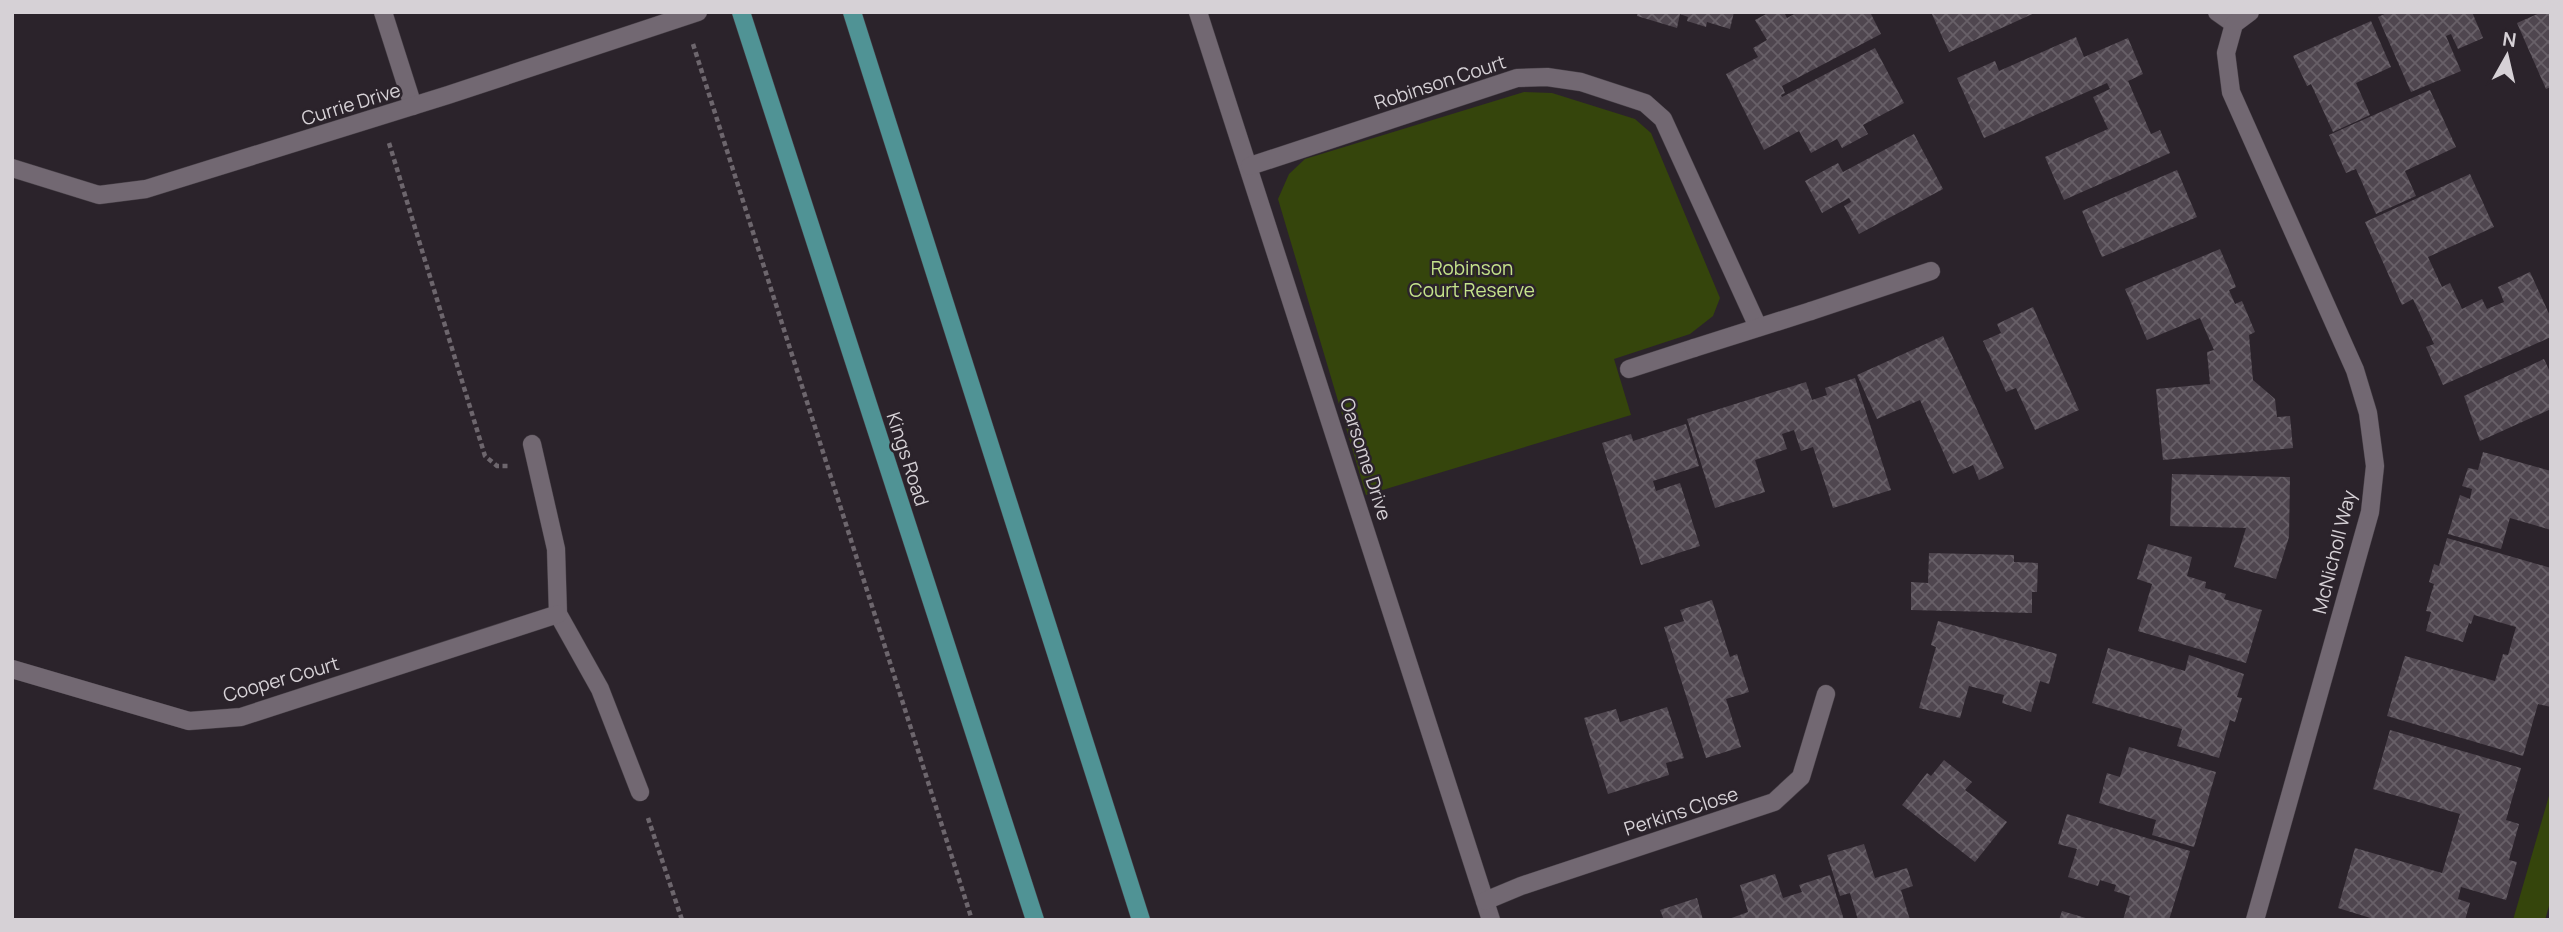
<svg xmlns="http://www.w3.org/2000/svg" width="2563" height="932" font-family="Manrope,sans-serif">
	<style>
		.park { fill: #35450c }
		.building { fill: url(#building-cross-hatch) }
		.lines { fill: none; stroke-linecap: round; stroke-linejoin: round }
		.lane-casing { stroke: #463f46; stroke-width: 19 }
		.street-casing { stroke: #463f46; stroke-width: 19 }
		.primary-casing { stroke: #463f46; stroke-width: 19 }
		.path { stroke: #6d666d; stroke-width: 4.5; stroke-dasharray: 5 3.5; stroke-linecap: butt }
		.lane { stroke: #726872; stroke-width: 18 }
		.street { stroke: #726872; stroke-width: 18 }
		.primary { stroke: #509395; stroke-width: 18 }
		.labels { text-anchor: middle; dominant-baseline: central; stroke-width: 5; stroke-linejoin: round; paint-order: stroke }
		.street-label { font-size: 19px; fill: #d6d1d6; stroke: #2b232b }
		.park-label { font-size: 19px; fill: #c5e38b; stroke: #2b232b }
	</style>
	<defs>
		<pattern id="building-cross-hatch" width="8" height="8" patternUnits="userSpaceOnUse" patternTransform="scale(1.75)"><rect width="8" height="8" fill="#4f464f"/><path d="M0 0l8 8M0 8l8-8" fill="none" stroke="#686068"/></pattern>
	</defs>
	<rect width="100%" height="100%" fill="#2b232b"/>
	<!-- park -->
	<g class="park">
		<path d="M1524 92 1552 93 1635 119 1651 133 1720 298 1713 316 1690 334 1614 359 1631 415 1366 495 1278 199 1289 174 1305 159Z"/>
		<path d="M2551 789V899L2545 920H2513Z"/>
	</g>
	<!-- building -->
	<g class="building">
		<path d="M1638 12H1734L1730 29 1707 22 1706 27 1687 21 1688 17 1680 14 1677 28 1637 16Z"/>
		<path d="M1770 12H1784L1787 18 1798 12H1870L1881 34 1782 86 1785 93 1781 95 1782 97 1875 48 1904 103 1863 125 1868 134 1842 148 1837 139 1811 153 1799 131 1764 150 1726 74 1758 57 1753 48 1767 40 1755 20Z"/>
		<path d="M1931 12H2037L1949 52Z"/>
		<path d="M2389 12H2472L2483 38 2458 49 2451 34 2446 36 2461 71 2411 92 2378 17Z"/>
		<path d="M2542 12H2551V87L2546 89 2517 23Z"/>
		<path d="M2371 21 2391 67 2356 83 2370 115 2333 132 2311 84 2307 86 2293 56Z"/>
		<path d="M2076 37 2084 57 2128 38 2143 74 2128 81 2151 134 2160 130 2170 153 2064 200 2045 157 2108 129 2093 97 2110 89 2107 83 1984 138 1957 78 1995 61 1999 71Z"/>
		<path d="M2430 90 2456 147 2405 171 2416 196 2376 214 2356 169 2346 173 2329 135Z"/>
		<path d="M1914 134 1943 189 1859 234 1844 206 1851 202 1849 198 1822 213 1805 181 1838 163 1843 172Z"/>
		<path d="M2177 170 2197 217 2102 257 2082 211Z"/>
		<path d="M2470 174 2494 227 2428 257 2442 287 2450 283 2462 309 2482 299 2487 309 2504 302 2498 287 2530 272 2551 318V337L2443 385 2426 347 2434 344 2413 299 2402 305 2365 222Z"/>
		<path d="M2220 249 2236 287 2229 290 2235 304 2242 301 2255 332 2249 335 2253 380 2275 399 2277 417 2290 416 2293 448 2163 460 2156 389 2210 384 2207 352 2214 350 2200 318 2147 340 2125 289Z"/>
		<path d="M2033 307 2079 410 2035 430 2016 388 2006 392 1983 341 2001 333 1997 324Z"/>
		<path d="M1943 336 2004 468 1979 480 1973 465 1953 474 1920 400 1877 419 1857 375Z"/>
		<path d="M2544 359 2551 374V409L2480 441 2464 396Z"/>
		<path d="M1855 378 1891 490 1833 508 1813 447 1801 451 1794 430 1782 434 1787 449 1755 460 1765 492 1715 508 1687 419 1806 382 1812 400 1827 395 1825 388Z"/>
		<path d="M1686 424 1699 466 1653 481 1656 491 1680 483 1700 546 1641 565 1602 443 1631 434 1633 441Z"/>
		<path d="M2483 452 2551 471V530L2510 518 2501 549 2448 534 2460 495 2470 499 2472 489 2462 486 2468 468 2478 470Z"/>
		<path d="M2172 474 2290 477 2289 537 2276 579 2234 567 2246 528 2170 526Z"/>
		<path d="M2447 538 2551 568V707L2538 704 2523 756 2387 716 2405 656 2495 681 2503 654 2508 655 2516 627 2474 615 2471 624 2469 623 2463 642 2426 631 2431 612 2426 611 2434 584 2429 582 2434 564 2439 566Z"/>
		<path d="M2148 544 2192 557 2187 576 2206 582 2205 588 2226 594 2224 599 2262 610 2246 663 2138 631 2152 584 2137 579Z"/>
		<path d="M1929 553 2014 555V562L2038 563 2037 592H2032V613L1911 610V582L1928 583Z"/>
		<path d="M1712 600 1730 657 1737 654 1749 692 1726 699 1741 747 1706 758 1664 627 1684 621 1680 610Z"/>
		<path d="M1938 621 2057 654 2049 684 2040 681 2031 712 2002 703 2004 695 1969 686 1960 718 1919 708 1936 647 1931 645Z"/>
		<path d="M2108 648 2185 671 2189 655 2244 674 2237 697 2242 698 2235 722 2230 720 2219 758 2177 746 2182 729 2092 703Z"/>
		<path d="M1667 707 1684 758 1666 763 1669 775 1608 794 1584 718 1616 709 1620 722Z"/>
		<path d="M2390 730 2521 768 2506 820 2519 824 2509 860 2517 862 2506 900 2461 887 2458 899 2470 903 2465 920H2377L2338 908 2355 848 2442 873 2460 814 2373 789Z"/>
		<path d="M2129 747 2216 772 2194 847 2152 835 2156 820 2099 803 2107 773 2120 777Z"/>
		<path d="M1944 760 1972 782 1965 790 2007 822 1975 862 1902 805 1927 773 1931 776Z"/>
		<path d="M2067 814 2190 851 2169 920H2123L2130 896 2114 891 2116 885 2100 880 2098 886 2068 877 2077 849 2058 844Z"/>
		<path d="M1864 844 1875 878 1907 868 1913 886 1901 890 1910 920H1858L1850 893 1840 896 1827 855Z"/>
		<path d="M1775 874 1783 898 1802 892 1799 885 1830 875 1844 920H1726L1748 912 1740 885Z"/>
		<path d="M1697 898 1703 920H1664L1660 910Z"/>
		<path d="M2062 911 2089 919 2088 920H2059Z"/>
	</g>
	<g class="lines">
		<defs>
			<g id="lane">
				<path d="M1811 311 1931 271"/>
				<path d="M1629 369 1694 348"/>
				<path d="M532 444 556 549 558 614 600 689 640 792"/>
			</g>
			<g id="street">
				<path d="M383 12 413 106"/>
				<path d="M1198 12 1491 920"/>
				<path d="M2217 12 2234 24"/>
				<path d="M2250 12 2234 24 2226 53 2231 92 2355 370 2368 413 2375 466 2370 512 2255 920"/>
				<path d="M1250 166 1517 78 1547 77 1581 82 1645 103 1663 119 1758 327"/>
				<path d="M12 168 99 195 146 189 448 95 698 12"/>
				<path d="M1694 348 1811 311"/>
				<path d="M12 669 189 721 241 717 558 614"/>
				<path d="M1485 901 1521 886 1774 802 1801 777 1826 694"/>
			</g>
			<g id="primary">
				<path d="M741 12 1035 920"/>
				<path d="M852 12 1141 920"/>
			</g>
		</defs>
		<!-- lane casing -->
		<use href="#lane" class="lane-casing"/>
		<!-- street casing -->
		<use href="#street" class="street-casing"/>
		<!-- primary casing -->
		<use href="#primary" class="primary-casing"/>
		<!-- path -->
		<g class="path">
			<path d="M693 44 972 920"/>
			<path d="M389 143 485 456 497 466H509"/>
			<path d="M648 818 682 920"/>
		</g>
		<!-- lane -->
		<use href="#lane" class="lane"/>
		<!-- street -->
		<use href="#street" class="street"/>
		<!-- primary -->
		<use href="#primary" class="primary"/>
	</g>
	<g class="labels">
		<!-- street labels -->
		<g class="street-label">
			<text transform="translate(1440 82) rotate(-18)">Robinson Court</text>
			<text transform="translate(351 104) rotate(-17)">Currie Drive</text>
			<text transform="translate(908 459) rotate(72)">Kings Road</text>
			<text transform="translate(1366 459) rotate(72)">Oarsome Drive</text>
			<text transform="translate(2334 552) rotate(-76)">McNicholl Way</text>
			<text transform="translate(281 679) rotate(-16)">Cooper Court</text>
			<text transform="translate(1681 811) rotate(-18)">Perkins Close</text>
		</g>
		<!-- park labels -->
		<g class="park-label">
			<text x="1472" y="268">Robinson<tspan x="1472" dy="22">Court Reserve</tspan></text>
		</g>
	</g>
	<!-- border -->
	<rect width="2563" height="932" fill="none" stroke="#d6d1d6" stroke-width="28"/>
	<!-- north arrow -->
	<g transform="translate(2507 56) rotate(8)" stroke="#2b232b" stroke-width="5" paint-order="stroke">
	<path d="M0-5L12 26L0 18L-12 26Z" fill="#d6d1d6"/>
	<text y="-10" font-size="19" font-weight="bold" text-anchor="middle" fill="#d6d1d6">N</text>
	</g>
</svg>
